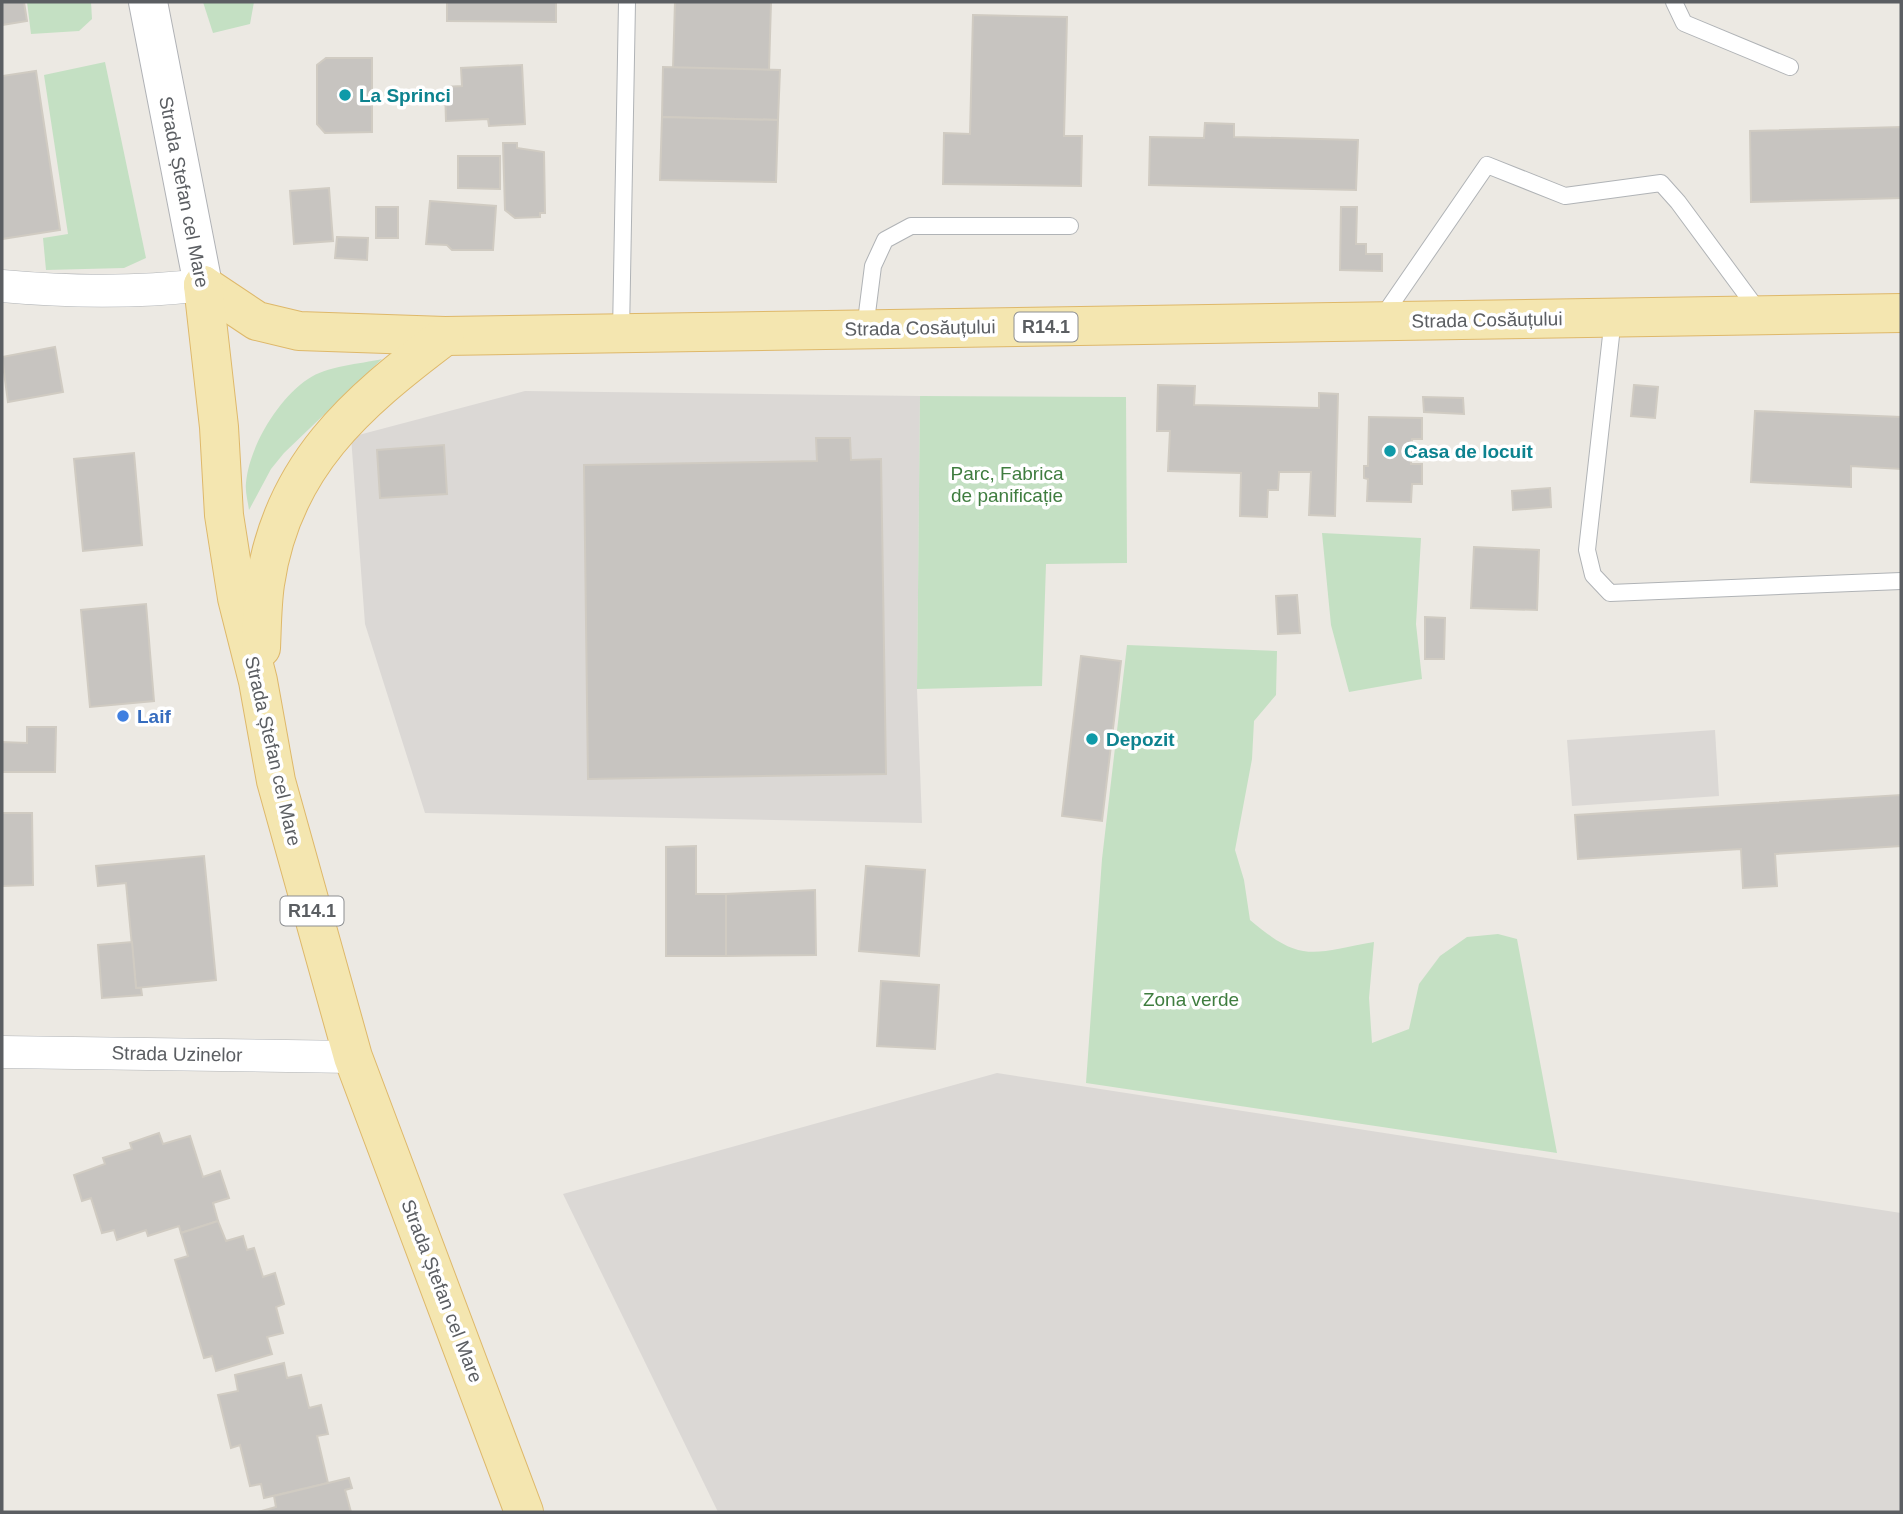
<svg xmlns="http://www.w3.org/2000/svg" width="1903" height="1514" font-family="Arial,sans-serif">
	<style>
		.industrial { fill: #dbd8d5 }
		.green { fill: #c4e0c3 }
		.building { fill: #c7c4c0; stroke: #d0cbc2; stroke-width: 2 }
		.lines { fill: none; stroke-linecap: round; stroke-linejoin: round }
		.lane-casing { stroke: #b0b3b6; stroke-width: 18 }
		.street-casing { stroke: #b0b3b6; stroke-width: 33 }
		.secondary-casing { stroke: #b0b2b6; stroke-width: 40 }
		.primary-casing { stroke: #deb86a; stroke-width: 40 }
		.lane { stroke: #fff; stroke-width: 16 }
		.street { stroke: #fff; stroke-width: 32 }
		.secondary { stroke: #fff; stroke-width: 38 }
		.primary { stroke: #f4e6b0; stroke-width: 38 }
		.culture-dot { fill: #0f9aa8; stroke: #fff; stroke-width: 2.5 }
		.shop-dot { fill: #3f7fe0; stroke: #fff; stroke-width: 2.5 }
		.labels { text-anchor: middle; dominant-baseline: central; stroke-width: 7; stroke-linejoin: round; paint-order: stroke }
		.shield { fill: #fff; stroke: #8c8e91; stroke-width: 2 }
		.shield-label { font-size: 18px; font-weight: bold; fill: #5b5e62 }
		.culture-label { font-size: 19px; font-weight: bold; fill: #0d838f; stroke: #fff; text-anchor: start }
		.street-label { font-size: 19px; fill: #5b5e62; stroke: #fff }
		.park-label { font-size: 19px; fill: #3f7d3f; stroke: #fff }
		.shop-label { font-size: 19px; font-weight: bold; fill: #366cbe; stroke: #fff; text-anchor: start }
	</style>
	<rect width="100%" height="100%" fill="#ece9e3"/>
	<!-- industrial -->
	<g class="industrial">
		<path d="M525 391 920 396 917 689 922 823 425 813 365 624 351 437Z"/>
		<path d="M1715 730 1719 796 1572 806 1567 740Z"/>
		<path d="M997 1073 1901 1213V1512H718L563 1194Z"/>
	</g>
	<!-- green -->
	<g class="green">
		<path d="M27 2H91L92 19 79 31 31 34Z"/>
		<path d="M203 2H254L250 24 213 33Z"/>
		<path d="M105 62 146 258 124 268 46 270 43 238 68 234 44 75Z"/>
		<path d="M382 359 284 453 271 469 249 510C248 502 245 492 246 483 249 447 278 399 308 379 327 366 360 364 382 359Z"/>
		<path d="M920 396 1126 397 1127 563 1046 564 1042 686 917 689Z"/>
		<path d="M1322 533 1421 538 1416 624 1422 679 1349 692 1331 625Z"/>
		<path d="M1127 645 1277 651 1276 695 1254 721 1252 759 1235 850 1244 880 1250 920C1302 964 1312 953 1374 942L1369 998 1372 1043 1409 1029 1419 984 1440 956 1467 937 1498 934 1517 939 1557 1153 1086 1083 1102 859Z"/>
	</g>
	<!-- building -->
	<g class="building">
		<path d="M2 2H24L27 21 2 25Z"/>
		<path d="M447 2H556V22L447 21Z"/>
		<path d="M675 2H771L769 70 673 68Z"/>
		<path d="M973 15 1067 17 1064 136H1082L1081 186 943 184 944 133 970 134Z"/>
		<path d="M326 58H372V132L325 133 317 124V65Z"/>
		<path d="M522 65 525 124 489 126 488 119 446 121 445 87 462 86 461 68Z"/>
		<path d="M663 67 780 70 778 120 662 117Z"/>
		<path d="M36 71 60 230 2 239V76Z"/>
		<path d="M662 117 778 120 776 182 660 180Z"/>
		<path d="M1205 123 1234 124V137L1358 140 1356 190 1149 185 1150 137 1204 138Z"/>
		<path d="M1901 127V198L1751 202 1750 131Z"/>
		<path d="M503 143H517V148L544 152 545 213H540V217L515 218 505 210Z"/>
		<path d="M458 156H500V189L458 188Z"/>
		<path d="M329 188 333 241 294 244 290 191Z"/>
		<path d="M430 201 496 206 493 250H452L447 245 426 244Z"/>
		<rect x="376" y="207" width="22" height="31"/>
		<path d="M1341 207H1357L1356 244H1366V254H1382V271L1340 270Z"/>
		<path d="M337 237 368 238 367 260 335 258Z"/>
		<path d="M55 347 63 392 8 402 2 357Z"/>
		<path d="M1158 385 1195 386 1194 405 1319 408V393L1338 394 1335 516 1309 515 1311 472H1279L1278 490H1268L1267 517 1240 516 1241 473 1168 471 1170 431H1157Z"/>
		<path d="M1634 385 1658 387 1655 418 1631 416Z"/>
		<path d="M1423 397 1463 398 1464 414 1424 412Z"/>
		<path d="M1755 411 1901 417V469L1851 466V487L1751 482Z"/>
		<path d="M1369 417 1422 418V439H1412L1411 464H1422V484H1412L1411 502 1367 501 1368 479 1364 478V466H1368Z"/>
		<path d="M816 438H850L851 460 881 459 886 774 588 779 584 465 817 461Z"/>
		<path d="M444 445 447 494 380 498 377 450Z"/>
		<path d="M134 453 142 545 83 551 74 459Z"/>
		<path d="M1550 488 1551 507 1513 510 1512 491Z"/>
		<path d="M1474 547 1539 550 1537 610 1471 608Z"/>
		<path d="M1297 595 1300 633 1278 634 1276 596Z"/>
		<path d="M146 604 154 701 90 707 81 610Z"/>
		<path d="M1425 617 1445 618 1444 659H1425Z"/>
		<path d="M1081 656 1121 661 1102 821 1062 816Z"/>
		<path d="M27 727H56L55 772H2V742L27 743Z"/>
		<path d="M1901 795V846L1775 854 1777 886 1743 888 1741 849 1578 859 1575 815Z"/>
		<path d="M2 813H32L33 885 2 886Z"/>
		<path d="M696 846V894H726V956H666V847Z"/>
		<path d="M204 856 216 980 136 988 126 883 98 886 96 866Z"/>
		<path d="M866 866 925 870 919 956 859 951Z"/>
		<path d="M815 890 816 955 726 956V894Z"/>
		<path d="M132 942 136 988H141L142 995 102 998 98 945Z"/>
		<path d="M881 981 939 985 935 1049 877 1046Z"/>
		<path d="M159 1133 163 1144 190 1136 203 1177 220 1171 229 1198 213 1203 218 1221 181 1233 179 1226 148 1236 146 1230 117 1240 114 1230 102 1233 91 1198 82 1201 74 1175 105 1164 103 1158 132 1149 130 1143Z"/>
		<path d="M218 1221 226 1241 243 1236 247 1250 254 1248 263 1277 275 1273 284 1304 276 1307 283 1333 267 1337 272 1354 216 1371 212 1356 204 1358 175 1260 188 1256 181 1233Z"/>
		<path d="M284 1363 287 1378 301 1375 309 1408 321 1405 328 1434 317 1436 328 1483 264 1498 261 1484 250 1486 240 1445 231 1448 218 1395 238 1391 235 1375Z"/>
		<path d="M349 1478 352 1488 345 1490 351 1512H258L276 1507 274 1496Z"/>
	</g>
	<g class="lines">
		<defs>
			<g id="lane">
				<path d="M1674 2 1684 23 1790 67"/>
				<path d="M1613 318 1587 550 1593 575 1610 593 1901 581"/>
				<path d="M1381 319 1487 165 1565 196 1661 183 1678 202 1760 313"/>
				<path d="M865 329 873 266 885 240 911 226H1070"/>
				<path d="M621 333 627 2"/>
			</g>
			<g id="street">
				<path d="M2 286C68 292 136 293 203 285"/>
				<path d="M2 1052 353 1057"/>
			</g>
			<path id="secondary" d="M148 2 203 285"/>
			<g id="primary">
				<path d="M203 285 257 321 299 331 445 336 1901 313"/>
				<path d="M203 285 219 427 224 515 237 598 258 681 276 781 353 1057 524 1512"/>
				<path d="M261 648C262 626 262 605 265 584 282 466 356 403 445 336"/>
			</g>
		</defs>
		<!-- lane casing -->
		<use href="#lane" class="lane-casing"/>
		<!-- street casing -->
		<use href="#street" class="street-casing"/>
		<!-- secondary casing -->
		<use href="#secondary" class="secondary-casing"/>
		<!-- primary casing -->
		<use href="#primary" class="primary-casing"/>
		<!-- lane -->
		<use href="#lane" class="lane"/>
		<!-- street -->
		<use href="#street" class="street"/>
		<!-- secondary -->
		<use href="#secondary" class="secondary"/>
		<!-- primary -->
		<use href="#primary" class="primary"/>
	</g>
	<!-- markers -->
	<g class="culture-dot">
		<circle cx="345" cy="95" r="7"/>
		<circle cx="1390" cy="451" r="7"/>
		<circle cx="1092" cy="739" r="7"/>
	</g>
	<circle class="shop-dot" cx="123" cy="716" r="7"/>
	<g class="labels">
		<!-- shield labels -->
		<g class="shield">
			<rect x="1014.5" y="312.5" width="63" height="29" rx="5"/>
			<rect x="280.5" y="896.5" width="63" height="29" rx="5"/>
		</g>
		<g class="shield-label">
			<text x="1046" y="327">R14.1</text>
			<text x="312" y="911">R14.1</text>
		</g>
		<!-- culture labels -->
		<g class="culture-label">
			<text x="359" y="95">La Sprinci</text>
			<text x="1404" y="451">Casa de locuit</text>
			<text x="1106" y="739">Depozit</text>
		</g>
		<!-- street labels -->
		<g class="street-label">
			<text transform="translate(184 192) rotate(79)">Strada Ștefan cel Mare</text>
			<text transform="translate(1487 320) rotate(-1)">Strada Cosăuțului</text>
			<text transform="translate(920 328) rotate(-1)">Strada Cosăuțului</text>
			<text transform="translate(273 751) rotate(77)">Strada Ștefan cel Mare</text>
			<text transform="translate(177 1054) rotate(1)">Strada Uzinelor</text>
			<text transform="translate(442 1291) rotate(69)">Strada Ștefan cel Mare</text>
		</g>
		<!-- park labels -->
		<g class="park-label">
			<text x="1007" y="473">Parc, Fabrica<tspan x="1007" dy="22">de panificație</tspan></text>
			<text x="1191" y="999">Zona verde</text>
		</g>
		<!-- shop labels -->
		<g class="shop-label">
			<text x="137" y="716">Laif</text>
		</g>
	</g>
	<!-- border -->
	<rect width="1903" height="1514" fill="none" stroke="#5b5e62" stroke-width="7"/>
</svg>
